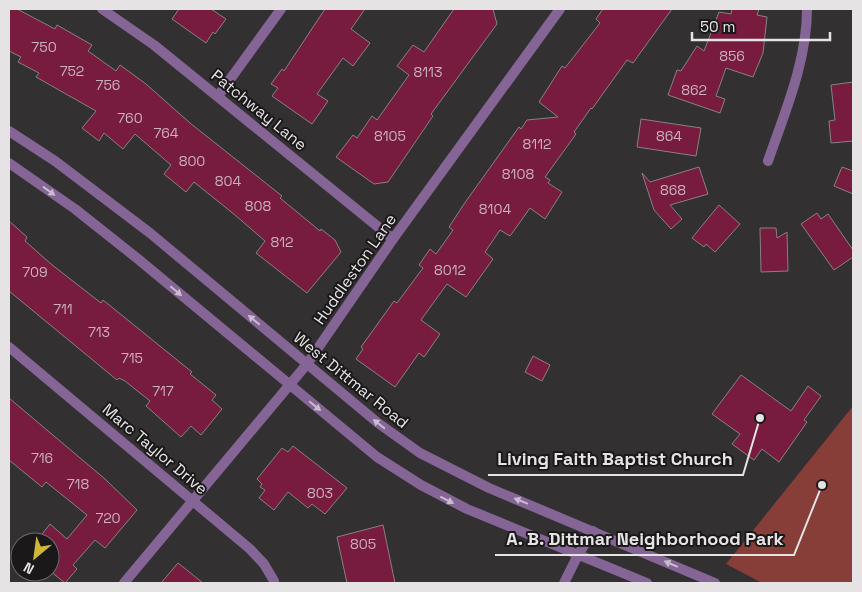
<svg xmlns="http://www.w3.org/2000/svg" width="862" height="592" font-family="'Space Grotesk',sans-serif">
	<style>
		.green { fill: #873d38 }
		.building { fill: #771c3f; stroke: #878182 }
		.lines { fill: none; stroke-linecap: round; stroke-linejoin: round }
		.minor { stroke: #856496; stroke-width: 10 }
		.tertiary { stroke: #856496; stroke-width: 10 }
		.oneway { fill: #c9bdcd }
		.labels { text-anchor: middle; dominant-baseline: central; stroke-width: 4; stroke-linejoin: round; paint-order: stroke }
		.number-label { font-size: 14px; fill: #cab1bc }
		.street-label { font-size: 16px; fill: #e6e3e5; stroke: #1a1819 }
		.leader { fill: none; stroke: #e6e3e5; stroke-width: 2 }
		.callout-dot { fill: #e6e3e5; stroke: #1a1819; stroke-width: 2 }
		.callout-label { font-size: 18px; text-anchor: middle; font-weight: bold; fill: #e6e3e5; stroke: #1a1819; stroke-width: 4; stroke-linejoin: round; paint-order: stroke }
	</style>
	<rect width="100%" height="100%" fill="#333032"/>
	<!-- green -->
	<path class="green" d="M853 406V583H762L726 564Z"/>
	<!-- building -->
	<g class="building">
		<path d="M9 9H17L55 29 57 25 92 45 88 51 116 71 120 65 146 84 190 123 282 196 280 198 320 231 321 229 335 240 341 252 307 293 256 253 265 241 235 215 194 182 186 192 164 174 171 165 135 134 123 149 104 133 99 141 82 128 96 111 36 77 39 73 18 62 21 57 9 51Z"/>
		<path d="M179 9H211L226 19 215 34 213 32 206 43 172 19Z"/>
		<path d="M325 9H365L351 29 370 43 353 66 343 58 317 94 328 101 312 124 272 96 278 88 271 84 282 69 284 71Z"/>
		<path d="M454 9H493L497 24 431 114 433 116 388 182 374 184 336 157 353 135 357 138 372 116 377 120 409 75 397 66 413 45 424 52Z"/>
		<path d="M603 9H672L633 63 627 60 592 109 591 108 574 132 576 134 545 177 550 180 548 183 562 192 545 219 530 208 510 236 500 230 485 252 493 259 466 297 447 284 421 320 440 334 424 357 419 353 395 387 356 359 363 349 361 347 394 301 397 303 423 268 419 265 430 249 436 254 453 230 449 227 464 204 519 127 521 129 527 120 558 117 539 102 562 66 565 68 600 23 596 19Z"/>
		<path d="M732 9H759L757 15 767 17 763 53 753 77 726 68 716 96 725 99 720 113 668 95 677 70 681 71 697 46 704 51 719 12 731 14Z"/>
		<path d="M853 82V141L831 143 829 121 835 120 831 85Z"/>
		<path d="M641 119 701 128 696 156 637 147Z"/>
		<path d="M699 167 708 194 670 205 682 219 671 229 654 210 642 173 650 182Z"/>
		<path d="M842 167 853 171V194L834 186Z"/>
		<path d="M719 205 740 224 715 252 706 244 704 247 692 238Z"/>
		<path d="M817 213 821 219 828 214 853 250V257L834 270 801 224Z"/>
		<path d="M9 221 27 237 25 241 51 264 101 303 103 300 192 372 190 374 216 395 212 400 222 409 201 435 191 426 181 437 146 406 150 401 125 381 119 378 117 380 9 291Z"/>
		<path d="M760 228H776L777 238 787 232 788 271 761 272Z"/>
		<path d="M533 356 550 365 542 381 525 372Z"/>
		<path d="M741 375 791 411 808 386 821 396 804 420 807 422 779 462 762 449 754 460 732 444 740 434 712 414Z"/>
		<path d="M9 398 105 479 137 510 105 548 95 540 73 565 77 569 65 583 50 571V542H36L50 524 67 539 87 515 46 482 42 487 9 460Z"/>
		<path d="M293 446 347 488 325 514 312 504 308 508 288 492 274 510 259 498 265 490 260 487 262 484 257 479 282 448 288 452Z"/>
		<path d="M383 525 395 583H347L337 537Z"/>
		<path d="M178 563 203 583H161Z"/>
	</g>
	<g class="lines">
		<!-- minor -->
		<g class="minor">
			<path d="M102 9 154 45 393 239"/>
			<path d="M218 96 281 9"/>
			<path d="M768 161C785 112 807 61 807 9"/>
			<path d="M9 347 250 549 264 564 274 581"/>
			<path d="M124 583 307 364 393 239 560 9"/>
			<path d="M564 583 578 555 593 531"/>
		</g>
		<!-- tertiary -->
		<g class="tertiary">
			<path d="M9 131 55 161 150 233 378 423 420 453 489 488 715 583"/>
			<path d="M9 163 75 209 138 259 377 457 421 485 467 509 647 583"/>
		</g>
	</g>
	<!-- one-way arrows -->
	<defs><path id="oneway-solid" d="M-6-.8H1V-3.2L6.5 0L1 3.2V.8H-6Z" transform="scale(1.25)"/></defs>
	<g class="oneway">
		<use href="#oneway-solid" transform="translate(49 191) rotate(36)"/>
		<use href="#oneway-solid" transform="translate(176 291) rotate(40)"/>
		<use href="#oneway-solid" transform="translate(254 320) rotate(-140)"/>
		<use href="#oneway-solid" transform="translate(315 406) rotate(39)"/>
		<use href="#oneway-solid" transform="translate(379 424) rotate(-142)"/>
		<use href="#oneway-solid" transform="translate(447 500) rotate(27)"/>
		<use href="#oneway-solid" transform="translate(521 501) rotate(-158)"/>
		<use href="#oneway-solid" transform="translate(671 564) rotate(-157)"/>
	</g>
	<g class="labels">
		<!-- number labels -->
		<g class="number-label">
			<text x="44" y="47">750</text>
			<text x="732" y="56">856</text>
			<text x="72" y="71">752</text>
			<text x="428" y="72">8113</text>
			<text x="108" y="85">756</text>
			<text x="694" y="90">862</text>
			<text x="130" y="118">760</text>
			<text x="166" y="133">764</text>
			<text x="390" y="136">8105</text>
			<text x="669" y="136">864</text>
			<text x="537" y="144">8112</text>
			<text x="192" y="161">800</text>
			<text x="518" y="174">8108</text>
			<text x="228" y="181">804</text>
			<text x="673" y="190">868</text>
			<text x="258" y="206">808</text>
			<text x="495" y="209">8104</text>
			<text x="282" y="242">812</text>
			<text x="450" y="270">8012</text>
			<text x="35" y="272">709</text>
			<text x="63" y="309">711</text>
			<text x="99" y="332">713</text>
			<text x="132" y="358">715</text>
			<text x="163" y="391">717</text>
			<text x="42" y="458">716</text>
			<text x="78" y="484">718</text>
			<text x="320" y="493">803</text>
			<text x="108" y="518">720</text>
			<text x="363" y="544">805</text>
		</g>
		<!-- street labels -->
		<g class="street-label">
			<text transform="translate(259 110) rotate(39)">Patchway Lane</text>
			<text transform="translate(355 269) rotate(-55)">Huddleston Lane</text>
			<text transform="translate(351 380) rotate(39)">West Dittmar Road</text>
			<text transform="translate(155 449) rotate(40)">Marc Taylor Drive</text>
		</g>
	</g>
	<!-- callouts -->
	<path class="leader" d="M760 418L743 475H488M822 485L794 555H495"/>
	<g class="callout-dot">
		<circle cx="760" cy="418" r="5"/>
		<circle cx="822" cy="485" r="5"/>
	</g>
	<g class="callout-label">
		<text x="615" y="465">Living Faith Baptist Church</text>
		<text x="645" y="545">A. B. Dittmar Neighborhood Park</text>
	</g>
	<!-- border -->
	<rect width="862" height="592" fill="none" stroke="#e6e3e5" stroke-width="20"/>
	<!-- north arrow -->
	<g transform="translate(35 557) rotate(209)"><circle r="24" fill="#1a1819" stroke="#6c696b"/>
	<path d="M0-4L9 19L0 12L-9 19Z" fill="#d1b736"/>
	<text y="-8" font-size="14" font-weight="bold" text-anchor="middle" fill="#e6e3e5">N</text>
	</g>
	<!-- scale -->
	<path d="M692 32v8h138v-8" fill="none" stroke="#e6e3e5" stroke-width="2.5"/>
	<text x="700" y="32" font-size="15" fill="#e6e3e5" stroke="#1a1819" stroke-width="4" paint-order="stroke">50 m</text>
</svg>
